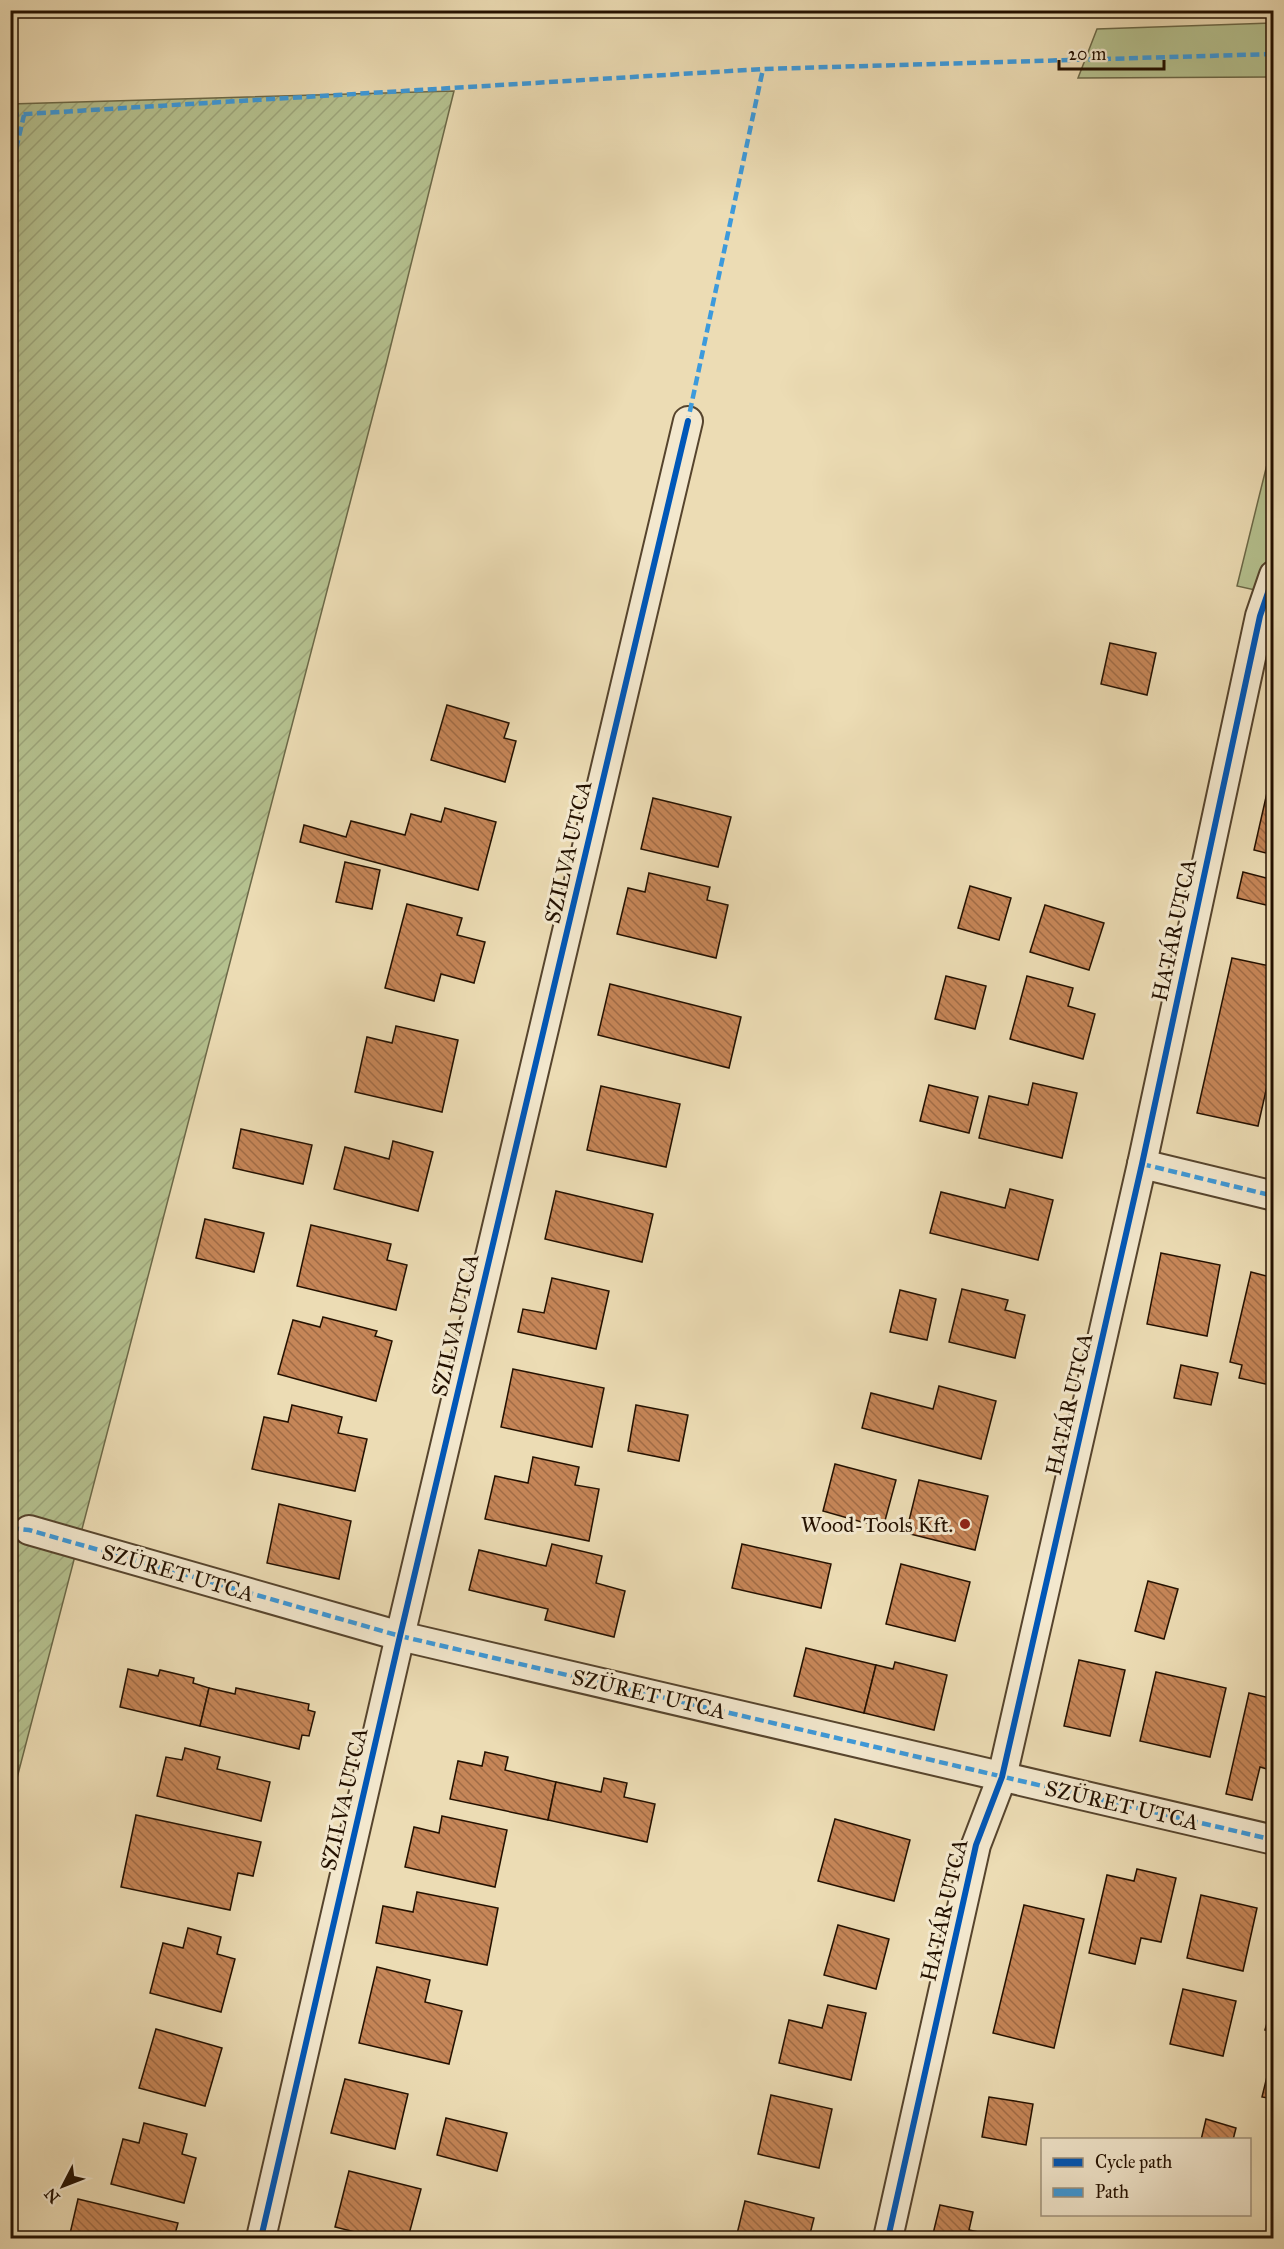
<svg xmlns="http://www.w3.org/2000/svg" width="1284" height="2249" font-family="'IM FELL Great Primer',serif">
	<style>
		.grass { fill: #b5c18f; stroke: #6c6948; stroke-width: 1.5 }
		.garden { fill: url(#garden-furrows); stroke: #6c6948; stroke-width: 1.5 }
		.building { fill: url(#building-back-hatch); stroke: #241100; stroke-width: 1.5 }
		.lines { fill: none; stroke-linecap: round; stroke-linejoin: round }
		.street-casing { stroke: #56442d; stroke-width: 32 }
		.street { stroke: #f3e8ce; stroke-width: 28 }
		.quiet { stroke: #3c9adc; stroke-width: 4.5; stroke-dasharray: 9 4.5; stroke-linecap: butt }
		.cycleway-casing { stroke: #f3e8ce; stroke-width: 10 }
		.cycleway { stroke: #0057b8; stroke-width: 6 }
		.poi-dot { fill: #8f2418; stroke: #f3e8ce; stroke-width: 2 }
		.labels { text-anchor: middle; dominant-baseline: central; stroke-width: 6; stroke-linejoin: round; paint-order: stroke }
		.street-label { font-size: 22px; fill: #241100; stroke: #f3e8ce }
		.poi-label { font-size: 22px; fill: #241100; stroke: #f3e8ce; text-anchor: end }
	</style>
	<defs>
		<pattern id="garden-furrows" width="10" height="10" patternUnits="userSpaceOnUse" patternTransform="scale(1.5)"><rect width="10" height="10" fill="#b5c18f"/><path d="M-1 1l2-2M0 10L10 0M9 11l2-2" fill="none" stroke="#9ca57a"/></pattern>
		<pattern id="building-back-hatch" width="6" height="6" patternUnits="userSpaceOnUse" patternTransform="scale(1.5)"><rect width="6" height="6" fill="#c68658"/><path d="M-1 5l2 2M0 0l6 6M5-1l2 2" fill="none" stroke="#a16c46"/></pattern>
	</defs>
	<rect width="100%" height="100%" fill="#ecdcb4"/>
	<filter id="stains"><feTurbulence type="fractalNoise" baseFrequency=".00333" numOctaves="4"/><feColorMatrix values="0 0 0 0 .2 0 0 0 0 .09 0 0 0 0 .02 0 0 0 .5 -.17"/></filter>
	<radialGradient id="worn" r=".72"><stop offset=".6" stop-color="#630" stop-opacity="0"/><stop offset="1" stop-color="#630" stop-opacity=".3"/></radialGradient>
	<!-- grass -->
	<g class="grass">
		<path d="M1273 23V77L1078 78 1097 29Z"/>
		<path d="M1273 440V594L1237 586Z"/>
	</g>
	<!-- garden -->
	<path class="garden" d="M454 91 386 365 11 1801V104Z"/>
	<!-- building -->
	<g class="building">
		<path d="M1110 643 1156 653 1147 695 1101 684Z"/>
		<path d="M447 705 509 723 504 738 516 741 505 782 431 760Z"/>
		<path d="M1271 775H1274V855L1254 850Z"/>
		<path d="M653 798 731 817 718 867 641 849Z"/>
		<path d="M445 808 496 822 478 890 300 842 304 825 346 837 351 821 405 835 411 814 441 822Z"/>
		<path d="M345 862 380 870 372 909 336 902Z"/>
		<path d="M1243 872 1274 880V907L1237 898Z"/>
		<path d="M649 873 710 887 707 900 728 905 716 958 617 934 628 888 645 892Z"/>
		<path d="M970 886 1011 898 999 940 958 928Z"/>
		<path d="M407 904 462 918 457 935 485 942 474 983 441 974 434 1001 385 988Z"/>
		<path d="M1045 905 1104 923 1089 970 1030 952Z"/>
		<path d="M1232 958 1274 967V1055L1258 1126 1197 1113Z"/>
		<path d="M946 976 986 986 975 1029 935 1019Z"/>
		<path d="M1027 976 1073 988 1068 1006 1095 1014 1083 1059 1010 1039Z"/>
		<path d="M610 984 741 1017 729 1068 598 1035Z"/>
		<path d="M396 1026 458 1040 442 1112 355 1092 367 1037 392 1043Z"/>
		<path d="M1033 1083 1077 1093 1062 1158 979 1138 989 1096 1028 1105Z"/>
		<path d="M929 1085 978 1097 969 1133 920 1121Z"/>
		<path d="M601 1086 680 1104 666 1167 587 1150Z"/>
		<path d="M241 1129 312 1145 303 1184 233 1168Z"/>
		<path d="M393 1141 433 1152 418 1211 334 1189 345 1147 389 1159Z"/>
		<path d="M1010 1189 1053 1200 1038 1260 930 1233 941 1192 1005 1208Z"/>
		<path d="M556 1191 653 1214 642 1262 545 1239Z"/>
		<path d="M205 1219 264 1233 254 1272 196 1258Z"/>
		<path d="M311 1225 391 1244 387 1260 407 1265 396 1310 297 1286Z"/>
		<path d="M1161 1253 1220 1265 1207 1336 1147 1324Z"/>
		<path d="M1251 1272 1274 1278V1386L1239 1378 1242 1365 1230 1362Z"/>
		<path d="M552 1278 609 1291 596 1349 518 1332 523 1309 544 1313Z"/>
		<path d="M962 1289 1008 1300 1005 1310 1025 1315 1015 1358 949 1342Z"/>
		<path d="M900 1290 936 1299 927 1340 890 1332Z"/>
		<path d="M323 1317 377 1331 375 1336 392 1341 376 1401 278 1374 293 1320 320 1327Z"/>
		<path d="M1181 1365 1218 1373 1211 1405 1174 1398Z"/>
		<path d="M513 1369 604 1388 592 1447 501 1427Z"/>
		<path d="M939 1386 996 1401 981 1459 862 1428 871 1393 933 1409Z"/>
		<path d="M292 1405 342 1417 338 1433 367 1439 355 1491 252 1469 264 1417 288 1422Z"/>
		<path d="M636 1405 688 1415 679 1461 628 1451Z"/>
		<path d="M533 1457 579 1467 575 1485 599 1489 589 1541 485 1519 495 1476 528 1483Z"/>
		<path d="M835 1464 896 1480 883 1528 823 1511Z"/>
		<path d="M919 1480 988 1496 975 1550 906 1533Z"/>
		<path d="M279 1504 351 1521 339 1579 267 1563Z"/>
		<path d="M552 1544 602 1556 596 1583 625 1591 614 1637 545 1620 548 1609 469 1590 479 1550 546 1566Z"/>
		<path d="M742 1544 831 1564 821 1608 732 1588Z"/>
		<path d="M901 1564 970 1582 955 1641 886 1624Z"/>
		<path d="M1148 1581 1178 1589 1164 1639 1135 1631Z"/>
		<path d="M806 1648 876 1665 864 1713 794 1696Z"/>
		<path d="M1079 1660 1125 1670 1110 1736 1064 1726Z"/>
		<path d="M895 1662 947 1675 934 1730 864 1713 876 1665 893 1669Z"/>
		<path d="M128 1669 158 1676 160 1670 194 1678 193 1683 209 1688 200 1726 120 1707Z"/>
		<path d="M1156 1672 1226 1688 1210 1757 1140 1741Z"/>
		<path d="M209 1688 235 1694 236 1688 309 1704 308 1710 315 1712 309 1736 302 1735 299 1749 200 1726Z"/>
		<path d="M1249 1693 1274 1699V1771L1260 1767 1252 1800 1226 1794Z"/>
		<path d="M185 1748 220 1757 217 1769 270 1782 261 1821 157 1796 166 1757 182 1760Z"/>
		<path d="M485 1752 508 1757 505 1770 556 1782 548 1820 450 1799 458 1761 482 1766Z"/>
		<path d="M604 1778 627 1783 624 1797 655 1804 647 1842 548 1820 556 1782 601 1792Z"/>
		<path d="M136 1815 261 1842 253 1876 238 1873 230 1910 121 1887Z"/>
		<path d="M442 1816 507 1830 495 1887 405 1867 414 1827 439 1833Z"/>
		<path d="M835 1819 910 1840 894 1901 818 1881Z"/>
		<path d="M1137 1869 1176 1878 1161 1942 1141 1938 1135 1964 1089 1953 1107 1875 1134 1881Z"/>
		<path d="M417 1892 498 1908 487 1965 376 1943 383 1906 413 1912Z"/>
		<path d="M1201 1895 1257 1908 1243 1971 1187 1958Z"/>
		<path d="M1024 1905 1084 1919 1054 2048 993 2033Z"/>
		<path d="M838 1925 889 1939 876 1989 824 1975Z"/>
		<path d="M188 1928 221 1937 217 1954 235 1959 221 2012 150 1993 163 1943 183 1948Z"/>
		<path d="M377 1967 430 1980 425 2002 462 2011 449 2064 359 2043Z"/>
		<path d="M1183 1989 1236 2001 1223 2056 1170 2044Z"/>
		<path d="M1274 1999V2032L1265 2030Z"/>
		<path d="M828 2005 866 2013 851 2080 779 2063 789 2020 822 2028Z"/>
		<path d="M156 2029 222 2048 205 2106 139 2088Z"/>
		<path d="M1272 2056 1274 2057V2099L1262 2097Z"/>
		<path d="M345 2079 408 2094 395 2149 331 2133Z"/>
		<path d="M771 2095 832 2109 819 2168 758 2154Z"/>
		<path d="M989 2097 1033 2104 1026 2145 982 2137Z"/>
		<path d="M446 2118 507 2133 497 2171 437 2155Z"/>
		<path d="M1206 2119 1236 2128 1233 2140H1201Z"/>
		<path d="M144 2123 187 2134 182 2154 196 2158 184 2203 111 2184 123 2139 139 2143Z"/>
		<path d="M349 2171 421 2189 408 2238H379L335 2227Z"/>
		<path d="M78 2199 178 2223 174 2238H69Z"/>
		<path d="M745 2201 814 2218 809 2238H736Z"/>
		<path d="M940 2205 973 2212 969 2230 989 2234 988 2238H932Z"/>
	</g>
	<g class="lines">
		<defs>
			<g id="street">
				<path d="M1142 1164 1274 1196"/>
				<path d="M29 1530 400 1636 1274 1840"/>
				<path d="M261 2238 400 1636 688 421"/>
				<path d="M888 2238 976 1845 1002 1777 1142 1164 1260 616 1274 575"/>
			</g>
		</defs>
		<!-- street casing -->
		<use href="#street" class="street-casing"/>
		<!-- street -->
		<use href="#street" class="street"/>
		<!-- quiet -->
		<g class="quiet">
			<path d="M10 115 763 69 1274 54"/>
			<path d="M10 175 24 115"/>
			<path d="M687 425 763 69"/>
			<path d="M1142 1164 1274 1196"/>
			<path d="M10 1528 29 1530 400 1636 1274 1840"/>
		</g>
		<defs>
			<g id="cycleway">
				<path d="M261 2238 400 1636 688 421"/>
				<path d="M888 2238 976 1845 1002 1777 1142 1164 1260 616 1274 575"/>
			</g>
		</defs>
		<!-- cycleway casing -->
		<use href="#cycleway" class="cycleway-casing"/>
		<!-- cycleway -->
		<use href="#cycleway" class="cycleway"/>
	</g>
	<!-- markers -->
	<circle class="poi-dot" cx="965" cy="1524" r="6"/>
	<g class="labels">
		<!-- street labels -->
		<g class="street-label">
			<text transform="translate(568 852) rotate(-77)">SZILVA UTCA</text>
			<text transform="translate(1174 930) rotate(-78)">HATÁR UTCA</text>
			<text transform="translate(455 1325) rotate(-77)">SZILVA UTCA</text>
			<text transform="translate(1069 1404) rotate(-77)">HATÁR UTCA</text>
			<text transform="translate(178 1573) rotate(16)">SZÜRET UTCA</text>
			<text transform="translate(649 1694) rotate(13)">SZÜRET UTCA</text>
			<text transform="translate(344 1799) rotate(-77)">SZILVA UTCA</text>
			<text transform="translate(1122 1805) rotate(13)">SZÜRET UTCA</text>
			<text transform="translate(944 1910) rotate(-77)">HATÁR UTCA</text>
		</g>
		<!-- poi labels -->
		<g class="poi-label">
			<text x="953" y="1524">Wood-Tools Kft.</text>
		</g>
	</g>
	<!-- margin -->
	<rect width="1284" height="2249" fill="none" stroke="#ecdcb4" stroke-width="36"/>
	<rect x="12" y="12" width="1260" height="2225" fill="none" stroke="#241100" stroke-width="3"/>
	<rect x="18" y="18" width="1248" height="2213" fill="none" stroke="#241100" stroke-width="1.5"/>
	<!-- legend -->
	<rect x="1041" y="2138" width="210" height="78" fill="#f3e8ce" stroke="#a0927c" stroke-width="1.5"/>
	<rect x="1053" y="2158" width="30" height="9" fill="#0057b8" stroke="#a0927c" stroke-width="1.5"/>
	<text x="1095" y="2168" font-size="18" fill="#241100">Cycle path</text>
	<rect x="1053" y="2188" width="30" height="9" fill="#3c9adc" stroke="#a0927c" stroke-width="1.5"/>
	<text x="1095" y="2198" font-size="18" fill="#241100">Path</text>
	<!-- north arrow -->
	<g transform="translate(63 2186) rotate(228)" stroke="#f3e8ce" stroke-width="4.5" paint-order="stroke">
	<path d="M0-4.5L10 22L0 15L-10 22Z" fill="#241100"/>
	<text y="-9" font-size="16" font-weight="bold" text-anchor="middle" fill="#241100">N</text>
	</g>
	<!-- scale -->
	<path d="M1059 60v9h105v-9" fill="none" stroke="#241100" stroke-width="3"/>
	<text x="1068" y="60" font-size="18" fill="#241100" stroke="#f3e8ce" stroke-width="4.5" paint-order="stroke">20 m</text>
	<rect width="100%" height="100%" filter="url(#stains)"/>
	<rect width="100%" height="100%" fill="url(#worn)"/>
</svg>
